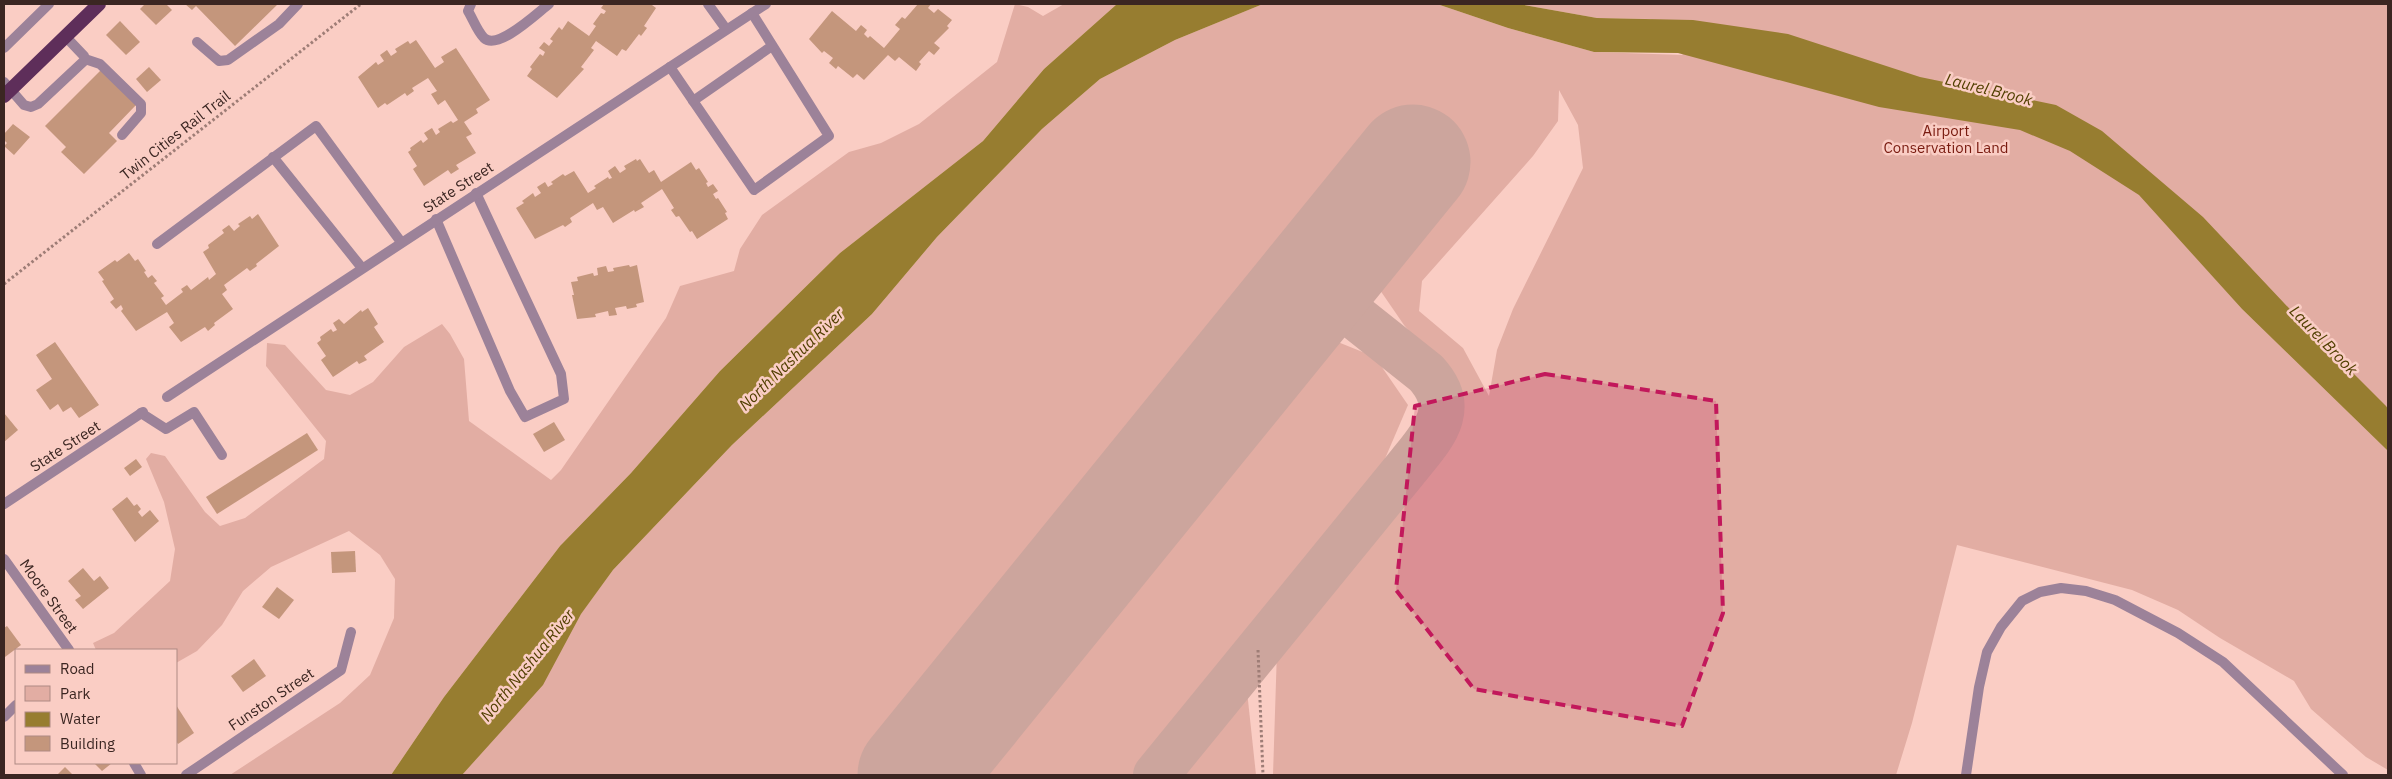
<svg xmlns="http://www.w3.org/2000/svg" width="2392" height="779" font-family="'IBM Plex Sans',sans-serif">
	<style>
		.green { fill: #e2ada3; fill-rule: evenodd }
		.water { fill: #977d30 }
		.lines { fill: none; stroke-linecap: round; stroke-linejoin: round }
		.taxiway { stroke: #cca59d; stroke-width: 46 }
		.runway { stroke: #cca59d; stroke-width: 115 }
		.building { fill: #c4967c }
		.path { stroke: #9e7d76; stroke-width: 3; stroke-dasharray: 2.5 2.5; stroke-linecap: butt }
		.service { stroke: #9c8299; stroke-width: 10 }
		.minor { stroke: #9c8299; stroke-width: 10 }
		.trunk { stroke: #5e2e5a; stroke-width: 14 }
		.marked { fill: #c2185b; fill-opacity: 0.2; stroke: #c2185b; stroke-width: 4; stroke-dasharray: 10 6; stroke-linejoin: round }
		.labels { text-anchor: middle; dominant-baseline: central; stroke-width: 5; stroke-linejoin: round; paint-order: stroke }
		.park-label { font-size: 15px; fill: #791b10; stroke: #facdc4 }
		.street-label { font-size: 15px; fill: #3b2622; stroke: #facdc4 }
		.water-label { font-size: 16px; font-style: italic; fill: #513f00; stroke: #facdc4 }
	</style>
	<rect width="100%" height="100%" fill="#facdc4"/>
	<!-- green -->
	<g class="green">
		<path d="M1015 4 1028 7 1043 16 1064 4H1117L1044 69 983 141 840 253 720 371 631 473 560 546 444 697 391 775H230L340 703 370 675 394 618 395 579 380 555 349 531 271 567 243 591 222 625 197 651 176 663V650H96L93 643 114 633 170 581 175 549 164 502 146 459 151 453 165 456 205 512 220 526 245 518 324 459 326 441 266 366 267 343 285 345 326 390 350 395 373 382 404 347 442 324 450 334 464 359 469 421 551 480 561 470 666 318 680 286 734 271 740 249 762 215 849 152 881 143 919 124 997 62Z"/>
		<path d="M1263 4H1437L1508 28 1594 52 1683 55 1651 19 1597 18 1519 4H2388V409L2218 238 2183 243 2242 309 2388 451V770L2366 757 2311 709 2294 681 2220 638 2178 610 2132 590 1957 545 1912 723 1896 775H1273L1277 650 1448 441 1457 416 1454 396 1448 376 1404 325 1371 277 1446 182 1383 135 864 775H462L613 570 732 445 872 314 937 237 1042 129 1100 79 1175 40ZM1559 90 1578 125 1583 168 1513 309 1497 350 1489 396 1463 348 1419 311 1422 281 1533 156 1558 121Z"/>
		<path d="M1323 336 1375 357 1408 405 1384 461 1298 578 1138 775H967Z"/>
		<path d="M1247 691 1256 775H1178Z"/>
	</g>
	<!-- water -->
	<g class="water">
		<path d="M1117 4H1263L1175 40 1100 79 1042 129 937 237 872 314 732 445 613 570 581 614 543 685 462 775H391L444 697 560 546 631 473 720 371 840 253 983 141 1044 69Z"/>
		<path d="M1437 4H1519L1597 18 1693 20 1788 34 1920 77 2056 105 2102 131 2203 217 2301 321 2386 406 2388 409V451L2242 309 2139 195 2070 151 2020 130 1879 107 1678 53 1594 52 1508 28Z"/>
	</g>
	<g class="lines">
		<!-- taxiway -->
		<path class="taxiway" d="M1156 775 1409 465C1433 435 1459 409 1426 373L1314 284"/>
		<!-- runway -->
		<path class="runway" d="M915 775 1413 162"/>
	</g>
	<!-- building -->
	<g class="building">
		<path d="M145 4H166L172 10 156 25 140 9Z"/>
		<path d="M185 4H278L235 46 196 6 192 10Z"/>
		<path d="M604 4H653L652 5 656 8 644 26 647 28 641 36 639 34 626 51 622 49 617 56 596 41 591 48 594 50 581 67 584 69 557 98 527 76 532 69 530 67 540 54 543 56 545 52 539 48 544 42 549 46 553 41 550 39 559 27 562 30 568 21 589 36 596 26 593 24 601 13 604 14 606 11 601 8Z"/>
		<path d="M918 4H931L928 8 934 13 938 9 952 20 947 26 949 28 934 43 940 48 934 55 929 51 919 62 921 64 916 71 899 57 895 61 888 55 864 80 857 74 853 78 838 66 836 69 829 63 833 58 824 51 822 53 809 39 832 11 856 31 861 25 867 30 864 34 868 38 870 36 884 48 900 29 895 25 902 17 905 19Z"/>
		<path d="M120 21 140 42 126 55 106 35Z"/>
		<path d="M416 40 435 68 444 62 441 57 456 48 490 100 476 109 478 113 464 122 472 134 466 137 476 153 456 165 459 169 451 174 448 170 424 186 413 169 417 166 408 152 411 150 410 148 421 140 423 143 428 139 424 133 432 128 436 135 440 132 438 129 451 121 453 123 458 120 445 100 438 105 431 94 437 91 428 78 412 88 414 91 407 96 405 93 387 105 385 103 378 108 358 77 376 62 378 65 384 61 380 55 387 50 391 56 397 52 395 49 408 41 410 44Z"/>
		<path d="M149 67 161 80 147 92 136 79Z"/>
		<path d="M101 70 136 105 109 133 117 141 84 174 61 152 66 147 45 126Z"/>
		<path d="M13 124 30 137 14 155 4 146 7 143 4 140V134Z"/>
		<path d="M636 159 637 161 640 159 649 173 654 170 661 182 691 162 696 170 699 168 708 182 706 183 708 187 713 184 718 191 713 194 716 199 718 198 727 212 725 213 728 219 697 239 692 231 690 232 679 216 676 217 671 210 674 208 662 189 641 203 644 207 635 212 634 210 613 223 603 207 597 210 593 203 570 218 572 222 565 227 563 225 535 239 516 208 524 203 522 201 533 193 535 197 541 193 537 187 545 182 548 187 553 184 551 182 563 174 565 176 574 171 588 193 596 188 594 186 608 177 609 179 612 178 608 171 615 166 620 173 626 169 624 166Z"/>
		<path d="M258 214 279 246 256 264 257 266 250 271 247 268 224 285 227 290 222 294 233 309 214 323 215 325 208 331 205 327 181 342 169 327 174 323 167 312 136 331 121 311 123 309 121 305 116 309 110 302 114 299 102 281 104 280 98 272 115 260 117 262 129 253 135 261 138 259 146 271 144 272 148 278 152 275 157 281 154 283 164 296 161 298 166 305 183 292 181 289 187 285 191 290 208 277 209 280 216 274 203 252 209 248 208 245 224 233 222 230 229 225 234 231 240 226 238 224 250 216 252 219Z"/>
		<path d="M629 265 630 267 637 265 644 302 636 304 637 307 627 309 626 306 615 308 617 315 609 316 608 311 595 314 596 317 577 319 572 295H574L571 282 578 281 577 277 593 273 594 276 598 275 597 268 606 266 608 272 614 271 613 268Z"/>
		<path d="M368 308 378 324 374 327 384 342 364 356 367 360 359 364 357 361 333 377 321 360 326 356 317 343 321 340 320 337 331 329 333 332 337 330 333 323 339 319 344 324 361 310 362 312Z"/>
		<path d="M55 342 99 405 79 418 71 407 63 412 58 404 50 410 36 390 52 379 36 355Z"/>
		<path d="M4 413 18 430 4 442Z"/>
		<path d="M554 422 565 440 544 452 533 434Z"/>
		<path d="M307 433 318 450 217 514 206 497Z"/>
		<path d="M136 459 142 467 130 476 124 468Z"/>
		<path d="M127 497 134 506 137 504 141 509 138 512 142 517 150 510 159 521 135 542 112 509Z"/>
		<path d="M355 551 356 572 332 573 331 552Z"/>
		<path d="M83 568 94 581 100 576 109 588 83 609 75 600 81 596 68 581Z"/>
		<path d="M277 587 294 600 279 619 262 607Z"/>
		<path d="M7 626 21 645 5 657 4 628Z"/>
		<path d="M254 659 266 676 243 692 231 676Z"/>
		<path d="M176 705 194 733 178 744 176 741Z"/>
		<path d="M94 763H112L102 771Z"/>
		<path d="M65 767 73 775H57Z"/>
	</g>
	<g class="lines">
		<!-- path -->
		<g class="path">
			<path d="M4 284 361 4"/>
			<path d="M1258 650 1263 775"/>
		</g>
		<!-- service -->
		<g class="service">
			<path d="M197 42 219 61 228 60 279 24 298 4"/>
			<path d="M4 48 49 4"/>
			<path d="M85 59 100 64 141 104V113L122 135"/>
			<path d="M670 67 754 190 829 136 752 13"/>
			<path d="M4 82 24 105 31 107 38 104 85 60 84 56 65 36"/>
			<path d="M693 101 772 46"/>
			<path d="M273 157 362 268"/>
			<path d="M436 219 510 391 525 417 564 399 561 374 476 193"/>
			<path d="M157 244 316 126 401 242"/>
			<path d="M141 413 166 429 194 412 222 455"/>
			<path d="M1966 775 1979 687 1987 652 2001 627 2022 601 2040 592 2061 588 2086 591 2115 600 2178 633 2223 662 2343 775"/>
		</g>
		<!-- minor -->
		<g class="minor">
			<path d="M471 4 468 11C473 19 477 31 484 38 498 51 537 13 549 4"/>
			<path d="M708 4 726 29"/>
			<path d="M167 397 766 4"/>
			<path d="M4 504 143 412"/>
			<path d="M4 559 69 650"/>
			<path d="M4 717 16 705"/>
			<path d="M134 763 141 775"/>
			<path d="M186 775 341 670 351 632"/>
		</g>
		<!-- trunk -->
		<path class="trunk" d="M4 96 99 4"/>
	</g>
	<!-- marked area -->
	<path class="marked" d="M1545 374 1716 401 1723 613 1682 726 1474 689 1396 590 1415 406Z"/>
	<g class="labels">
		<!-- park labels -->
		<g class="park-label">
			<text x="1946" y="130">Airport<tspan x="1946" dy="17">Conservation Land</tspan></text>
		</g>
		<!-- street labels -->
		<g class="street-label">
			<text transform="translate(175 135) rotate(-38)">Twin Cities Rail Trail</text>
			<text transform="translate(458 187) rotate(-33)">State Street</text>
			<text transform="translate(65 446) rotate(-33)">State Street</text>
			<text transform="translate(49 596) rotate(54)">Moore Street</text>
			<text transform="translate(271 699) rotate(-34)">Funston Street</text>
		</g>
		<!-- water labels -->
		<g class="water-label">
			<text transform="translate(1989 89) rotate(14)">Laurel Brook</text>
			<text transform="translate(2324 340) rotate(46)">Laurel Brook</text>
			<text transform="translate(791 359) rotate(-44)">North Nashua River</text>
			<text transform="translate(527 665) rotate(-51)">North Nashua River</text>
		</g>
	</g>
	<!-- border -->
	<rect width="2392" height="779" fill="none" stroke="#3b2622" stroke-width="10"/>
	<!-- legend -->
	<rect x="15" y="649" width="162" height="115" fill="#facdc4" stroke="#ae8a83"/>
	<rect x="25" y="665" width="25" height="8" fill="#9c8299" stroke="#ae8a83"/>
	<text x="60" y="674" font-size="15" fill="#3b2622">Road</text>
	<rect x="25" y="686" width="25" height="15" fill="#e2ada3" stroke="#ae8a83"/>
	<text x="60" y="699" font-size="15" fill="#3b2622">Park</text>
	<rect x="25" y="712" width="25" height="15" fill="#977d30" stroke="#ae8a83"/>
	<text x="60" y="724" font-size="15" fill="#3b2622">Water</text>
	<rect x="25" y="736" width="25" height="15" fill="#c4967c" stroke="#ae8a83"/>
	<text x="60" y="749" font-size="15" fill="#3b2622">Building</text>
</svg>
